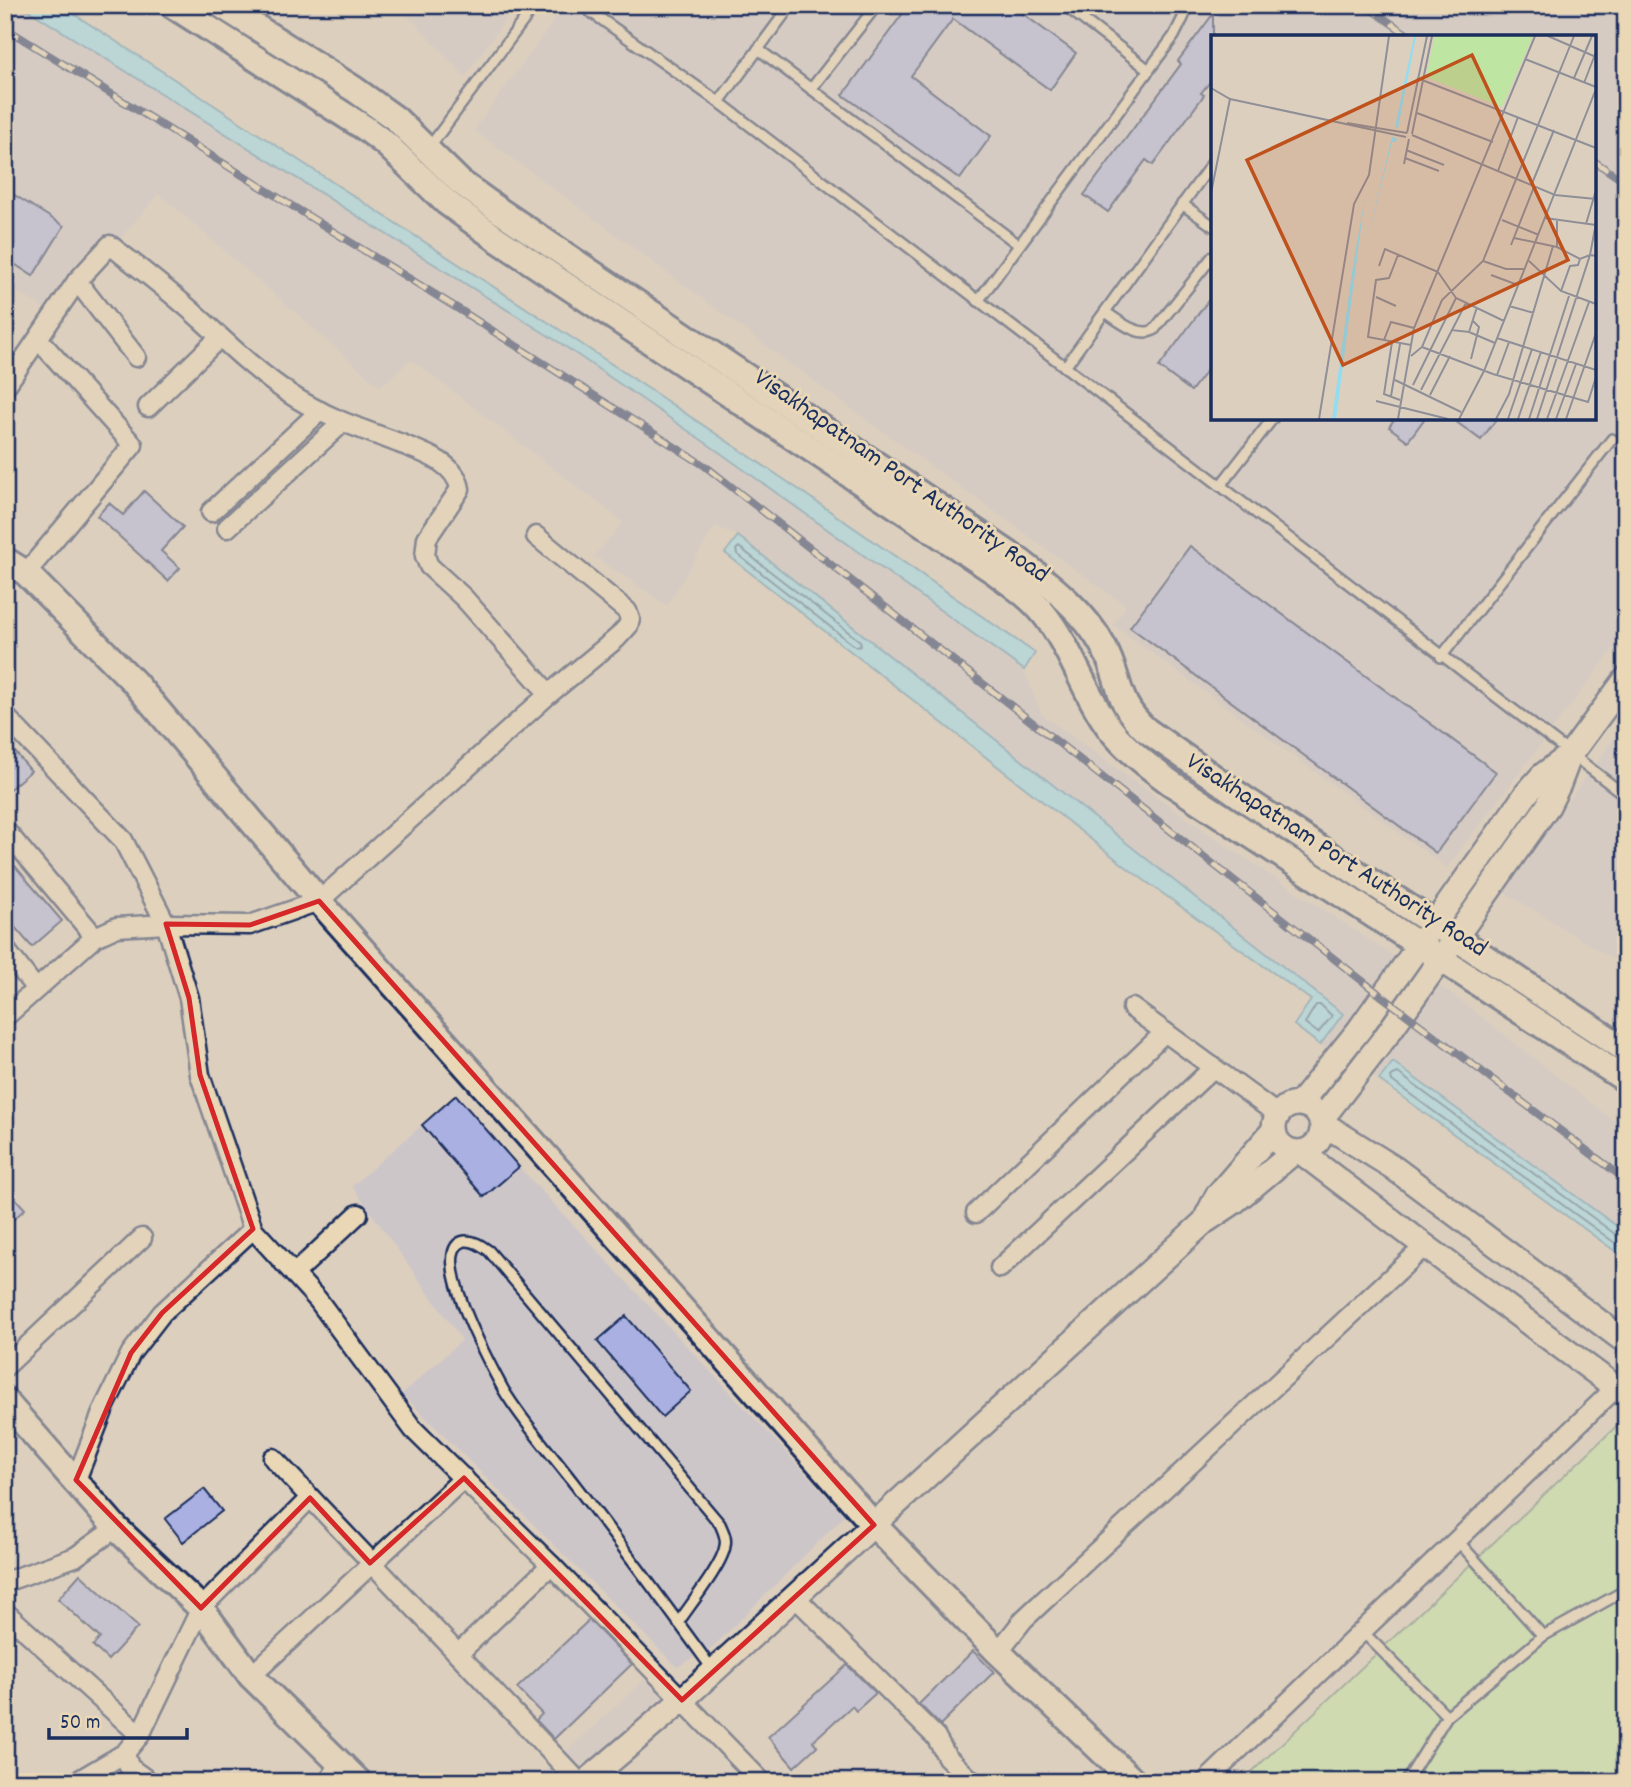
<svg xmlns="http://www.w3.org/2000/svg" width="1631" height="1787" font-family="Dekko,sans-serif">
	<style>
		.built { fill: #cdc6c9; fill-rule: evenodd }
		.green { fill: #bee6a2; stroke: #6c8a80; stroke-width: 2 }
		.water { fill: #92ddf2; stroke: #6297b7; stroke-width: 2 }
		.lines { fill: none; stroke-linecap: round; stroke-linejoin: round }
		.shore { stroke: #4b7599; stroke-width: 2 }
		.building { fill: #aab1e2; stroke: #1b2f5e; stroke-width: 2 }
		.service-casing { stroke: #1b2f5e; stroke-width: 14 }
		.minor-casing { stroke: #1b2f5e; stroke-width: 23 }
		.tertiary-casing { stroke: #1b2f5e; stroke-width: 28 }
		.secondary-casing { stroke: #1b2f5e; stroke-width: 30 }
		.service { stroke: #e9d7b5; stroke-width: 9 }
		.minor { stroke: #e9d7b5; stroke-width: 18 }
		.tertiary { stroke: #e9d7b5; stroke-width: 23 }
		.secondary { stroke: #e9d7b5; stroke-width: 24 }
		.rail-casing { stroke: #1b2f5e; stroke-width: 8 }
		.rail { stroke: #e9d7b5; stroke-width: 5; stroke-dasharray: 16; stroke-linecap: butt }
		.marked { fill: none; stroke: #d62828; stroke-width: 5; stroke-linejoin: round }
		.labels { text-anchor: middle; dominant-baseline: central; stroke-width: 6; stroke-linejoin: round; paint-order: stroke }
		.street-label { font-size: 26px; fill: #1b2f5e; stroke: #e9d7b5 }
		.inset-road { fill: none; stroke: #8f8f98; stroke-width: 2 }
		.view { fill: #bf511c; fill-opacity: 0.15; stroke: #bf511c; stroke-width: 3.5 }
		.inset-edge { fill: none; stroke: #1b2f5e; stroke-width: 3.5 }
	</style>
	<rect width="100%" height="100%" fill="#dccfbe"/>
	<filter id="ink" filterUnits="userSpaceOnUse"><feTurbulence type="fractalNoise" baseFrequency=".0143" numOctaves="2"/><feDisplacementMap in="SourceGraphic" scale="14" xChannelSelector="R" yChannelSelector="G"/><feConvolveMatrix kernelMatrix="1 2 1 2 8 2 1 2 1" color-interpolation-filters="sRGB"/></filter>
	<g filter="url(#ink)">
		<!-- built -->
		<g class="built">
			<path d="M5 5H20L560 343 719 452 1024 670 1042 715 1228 847 1456 997 1626 1130V1233L1394 1062 1379 1080 1320 1045 1343 1014 738 536 715 526 667 606 594 556 623 522 411 360 380 387 159 194 55 315 5 285Z"/>
			<path d="M398 5H516L465 77Z"/>
			<path d="M565 5H1626V633L1447 868 1113 625 1126 606 865 419 474 130ZM1213 37H1594V418H1213Z"/>
			<path d="M1626 722V967L1502 891Z"/>
			<path d="M422 1125 484 1196 519 1167 845 1515 713 1647 677 1667 402 1394 462 1340 352 1186Z"/>
			<path d="M650 1674 667 1693 570 1782H533Z"/>
		</g>
		<!-- green -->
		<path class="green" d="M1626 1417V1782H1241Z"/>
		<!-- water -->
		<g class="water">
			<path d="M20 5H60L580 343 782 478 1035 653 1024 670 719 452 560 343Z"/>
			<path d="M738 536 1343 1014 1320 1045 1294 1025 1311 1000 1130 870 725 553Z"/>
			<path d="M1393 1062 1626 1233V1259L1379 1080Z"/>
		</g>
		<g class="lines">
			<!-- shore -->
			<g class="shore">
				<path d="M739 547 860 641 861 646 856 647 737 554 736 550Z"/>
				<path d="M1316 1005H1321L1332 1016 1318 1033 1305 1023Z"/>
				<path d="M1626 1238 1619 1237 1398 1073 1391 1076 1392 1081 1626 1251"/>
			</g>
		</g>
		<!-- building -->
		<g class="building">
			<path d="M909 5H1011L1076 53 1050 90 953 19 911 76 991 136 960 179 843 95Z"/>
			<path d="M1213 14V78L1201 93 1204 95 1153 165 1146 160 1108 212 1084 195 1181 64 1178 61Z"/>
			<path d="M5 189 64 226 33 276 5 258Z"/>
			<path d="M1213 294V362L1191 391 1159 367Z"/>
			<path d="M1395 418H1425L1408 441 1389 427Z"/>
			<path d="M1451 418H1497L1481 440Z"/>
			<path d="M144 491 183 527 161 551 180 568 168 581 97 516 109 503 123 515Z"/>
			<path d="M1190 546 1496 772 1436 853 1130 627Z"/>
			<path d="M5 740 31 771 5 793Z"/>
			<path d="M15 866 62 921 32 947 5 916V875Z"/>
			<path d="M456 1095 519 1167 484 1197 422 1125Z"/>
			<path d="M5 1187 25 1209 5 1227Z"/>
			<path d="M626 1316 691 1391 662 1417 597 1341Z"/>
			<path d="M204 1489 222 1511 183 1542 165 1519Z"/>
			<path d="M80 1574 138 1627 108 1660 93 1646 100 1638 58 1599Z"/>
			<path d="M589 1620 632 1664 554 1739 536 1720 542 1714 517 1688Z"/>
			<path d="M973 1651 994 1672 940 1725 919 1704Z"/>
			<path d="M847 1665 876 1693 856 1711 852 1706 813 1741 817 1746 794 1767 768 1737Z"/>
		</g>
		<g class="lines">
			<defs>
				<g id="service">
					<path d="M581 5 723 105 1626 796"/>
					<path d="M1064 5 1149 70"/>
					<path d="M758 49 1019 245"/>
					<path d="M811 89 877 5"/>
					<path d="M719 102 791 5"/>
					<path d="M428 149 535 5"/>
					<path d="M1182 204 1213 226"/>
					<path d="M978 301 1174 36 1184 16 1185 5"/>
					<path d="M1105 312C1118 320 1138 338 1154 330L1213 256"/>
					<path d="M1065 367 1213 162"/>
					<path d="M1220 486 1273 418"/>
					<path d="M1441 657 1612 439"/>
					<path d="M1457 1540 1543 1636"/>
					<path d="M678 1623C690 1605 723 1564 725 1546 727 1538 723 1531 720 1524L489 1251C482 1246 474 1240 465 1241 425 1248 493 1370 503 1389 521 1420 554 1457 576 1486 623 1547 668 1608 713 1670"/>
					<path d="M1362 1631 1447 1716"/>
					<path d="M1406 1782 1447 1716 1543 1636 1626 1590"/>
				</g>
				<g id="minor">
					<path d="M77 281 136 357"/>
					<path d="M5 387 77 281 110 245C142 270 175 295 205 323 234 350 263 377 296 398 330 419 362 429 399 443 421 452 456 462 460 489L427 538 425 556 429 566 464 598 549 694"/>
					<path d="M148 407 219 338"/>
					<path d="M211 512 320 411"/>
					<path d="M227 528 342 423"/>
					<path d="M26 573 133 445 39 340"/>
					<path d="M5 716 123 840 166 924 189 998 200 1075 253 1229 318 1300 413 1429 551 1565 762 1782"/>
					<path d="M5 830 95 937"/>
					<path d="M5 949 36 989"/>
					<path d="M1132 1008 1277 1114"/>
					<path d="M5 1017 95 937 117 927 166 924 250 925 319 901 549 694 617 638 628 626 630 619 627 611 536 536"/>
					<path d="M976 1213 1165 1032"/>
					<path d="M1000 1268 1213 1068"/>
					<path d="M294 1274 358 1214"/>
					<path d="M5 1367 142 1238"/>
					<path d="M273 1458 579 1782"/>
					<path d="M76 1480 104 1408 131 1353 162 1313 253 1229"/>
					<path d="M5 1582 75 1557 116 1528"/>
					<path d="M795 1597 936 1737 947 1757 973 1782"/>
					<path d="M5 1612 140 1735"/>
					<path d="M998 1652 1024 1619 1425 1246"/>
					<path d="M458 1654 551 1565"/>
					<path d="M251 1676 464 1478"/>
					<path d="M125 1753 129 1767 150 1782"/>
					<path d="M76 1782 125 1753 140 1735 201 1608 310 1498"/>
					<path d="M1205 1782 1626 1378"/>
				</g>
				<g id="tertiary">
					<path d="M1300 1103 1359 1030 1527 793 1543 775 1570 755 1626 679"/>
					<circle cx="1298" cy="1128" r="24"/>
					<path d="M1321 1120 1387 1035 1548 806 1559 784 1570 755"/>
					<path d="M1322 1123 1394 1168 1626 1342"/>
					<path d="M1301 1152 1425 1246 1626 1395"/>
					<path d="M1207 1216 1217 1196 1273 1131"/>
					<path d="M331 1782 343 1765"/>
					<path d="M586 1782 682 1700 1204 1222 1234 1202 1294 1152"/>
				</g>
				<g id="secondary">
					<path d="M172 5 365 128 386 144 446 202 497 239 995 572C1012 585 1031 597 1044 614 1072 649 1084 694 1111 730 1128 751 1149 767 1171 783L1626 1080"/>
					<path d="M221 5 354 89 396 119 460 182 500 211 1021 562C1050 585 1085 612 1103 646 1122 680 1114 701 1146 730L1246 800 1626 1050"/>
					<path d="M5 560 26 573 134 682 319 901 874 1525 998 1652 1134 1782"/>
					<path d="M5 1401 116 1528 201 1608 251 1676 359 1782"/>
				</g>
			</defs>
			<!-- service casing -->
			<use href="#service" class="service-casing"/>
			<!-- minor casing -->
			<use href="#minor" class="minor-casing"/>
			<!-- tertiary casing -->
			<use href="#tertiary" class="tertiary-casing"/>
			<!-- secondary casing -->
			<use href="#secondary" class="secondary-casing"/>
			<!-- service -->
			<use href="#service" class="service"/>
			<!-- minor -->
			<use href="#minor" class="minor"/>
			<!-- tertiary -->
			<use href="#tertiary" class="tertiary"/>
			<!-- secondary -->
			<use href="#secondary" class="secondary"/>
			<defs>
				<g id="rail">
					<path d="M1365 5 1411 37"/>
					<path d="M5 28 460 310 705 466 1383 997 1626 1180"/>
					<path d="M1594 161 1626 183"/>
				</g>
			</defs>
			<!-- rail casing -->
			<use href="#rail" class="rail-casing"/>
			<!-- rail -->
			<use href="#rail" class="rail"/>
		</g>
	</g>
	<!-- marked area -->
	<path d="M0 0H1631V1787H0ZM319 901 874 1525 682 1700 464 1478 370 1563 310 1498 201 1608 76 1480 131 1353 162 1313 253 1229 200 1075 189 998 166 924 250 925Z" fill="#dccfbe" fill-opacity=".55" fill-rule="evenodd"/>
	<path class="marked" d="M319 901 874 1525 682 1700 464 1478 370 1563 310 1498 201 1608 76 1480 131 1353 162 1313 253 1229 200 1075 189 998 166 924 250 925Z"/>
	<g class="labels">
		<!-- street labels -->
		<g class="street-label">
			<text transform="translate(901 477) rotate(35)">Visakhapatnam Port Authority Road</text>
			<text transform="translate(1336 856) rotate(33)">Visakhapatnam Port Authority Road</text>
		</g>
	</g>
	<!-- overview -->
	<g transform="translate(1211 35)">
		<rect width="385" height="385" fill="#dccfbe"/>
		<path d="M224 1H322L291 72 215 42Z" fill="#bee6a2"/>
		<path d="M203 1H205L187 93 184 92ZM181 102 186 103 185 107H181L156 206ZM154 162 125 384H121L141 237Z" fill="#92ddf2"/>
		<path class="inset-road" d="M337 1 385 22M314 24 385 52M206 43 385 113M363 43 381 1M373 48 385 17M0 53 19 64 195 102M206 78 282 107M136 88 196 98M196 98 216 1M201 99 221 1M201 100 344 160 385 164M195 115 233 130M194 123 228 136M193 129 198 104M287 136 307 82M320 151 343 95M0 158 19 64M334 183 385 190M291 185 328 200M375 189 385 155M303 203 346 212 369 224 379 220 385 188M300 210 323 152M346 212V186M187 220 178 243 165 245 157 302 200 310M272 226 295 234H314M318 226 350 256 385 269M168 231 174 214 227 237 245 263 293 286M280 240 307 250M350 256 359 231 367 230 369 224M165 262 185 271M298 271 323 278M240 295 258 297 266 272M258 297 284 308M286 303 385 335M173 305 180 287 203 293M181 307 173 359 189 365M211 312 282 339 377 367 385 342M200 321 211 312 231 265 272 226 363 1M260 324 268 292 262 286M286 340 298 307M184 345 250 377M202 350 245 263M210 355 255 268M219 360 239 321M180 361 189 309M165 366 237 384M108 384 143 169 158 140 178 1M187 384 203 293 324 1M248 384 273 336 385 54M285 384 298 359 342 211M297 384 321 314M307 384 330 317M318 384 358 261M326 384 379 220 385 221M336 384 378 267M345 384 365 329M355 384 385 298"/>
		<path class="view" d="M261 20 357 225 132 330 36 125Z"/>
		<rect width="385" height="385" class="inset-edge"/>
	</g>
	<!-- margin -->
	<rect width="1631" height="1787" fill="none" stroke="#e9d7b5" stroke-width="28"/>
	<rect x="14" y="14" width="1603" height="1759" fill="none" stroke="#1b2f5e" stroke-width="2.5" filter="url(#ink)"/>
	<!-- scale -->
	<path d="M49 1728v10h138v-10" fill="none" stroke="#1b2f5e" stroke-width="3.5"/>
	<text x="60" y="1728" font-size="21" fill="#1b2f5e" stroke="#e9d7b5" stroke-width="5" paint-order="stroke">50 m</text>
</svg>
